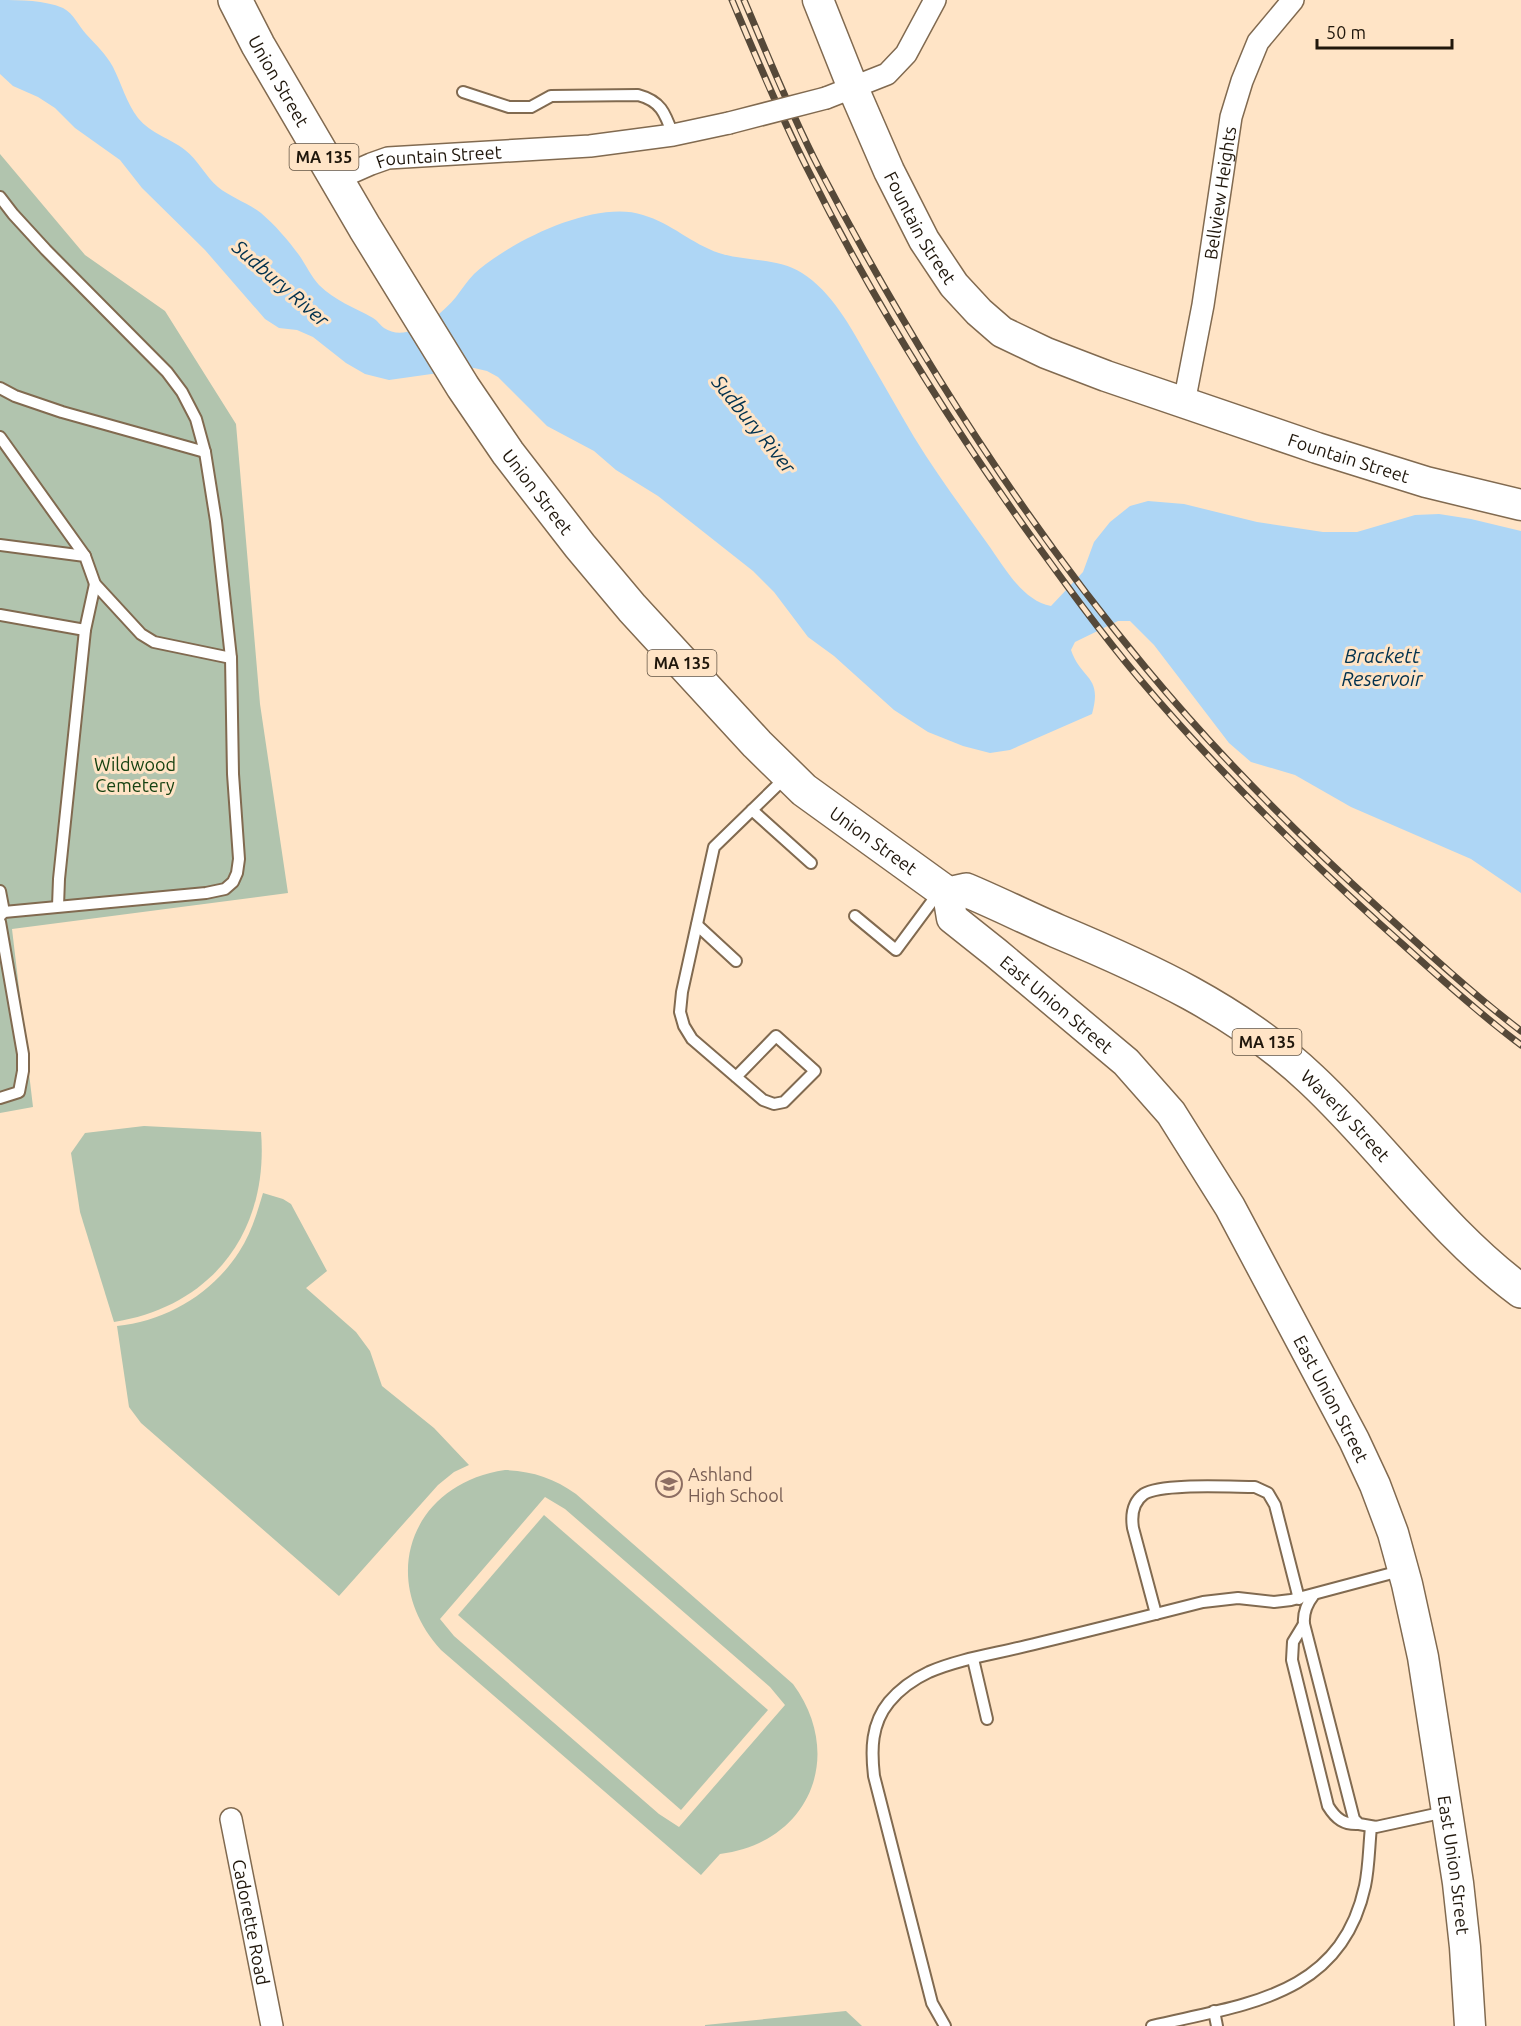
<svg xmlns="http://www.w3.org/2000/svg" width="1521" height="2026" font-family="Ubuntu,sans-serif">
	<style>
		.green { fill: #b1c4ae; fill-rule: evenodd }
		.water { fill: #aed6f5 }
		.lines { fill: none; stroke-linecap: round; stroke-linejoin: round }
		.lane-casing { stroke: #816a50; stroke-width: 14 }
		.street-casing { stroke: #816a50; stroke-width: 24 }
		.secondary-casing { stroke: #816a50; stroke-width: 33 }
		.primary-casing { stroke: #816a50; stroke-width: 36 }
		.lane { stroke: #fff; stroke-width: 10 }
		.street { stroke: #fff; stroke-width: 21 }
		.secondary { stroke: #fff; stroke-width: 30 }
		.primary { stroke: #fff; stroke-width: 33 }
		.rail-casing { stroke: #564939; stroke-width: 7 }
		.rail { stroke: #ffe4c6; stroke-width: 4.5; stroke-dasharray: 14; stroke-linecap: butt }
		.street-bridge-casing { stroke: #816a50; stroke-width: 24; stroke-linecap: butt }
		.street-bridge { stroke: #fff; stroke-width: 21 }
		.labels { text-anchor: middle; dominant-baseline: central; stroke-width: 6; stroke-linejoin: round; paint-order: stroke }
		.shield { fill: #ffe4c6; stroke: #635444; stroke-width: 1.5 }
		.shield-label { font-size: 16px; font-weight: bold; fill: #20170c }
		.street-label { font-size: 18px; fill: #20170c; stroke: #ffe4c6 }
		.park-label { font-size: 18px; fill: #174212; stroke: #ffe4c6 }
		.education-label { font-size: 18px; fill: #785e54; stroke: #ffe4c6; text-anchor: start }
		.water-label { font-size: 20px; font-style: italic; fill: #00314e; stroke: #ffe4c6 }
	</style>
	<rect width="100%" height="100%" fill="#ffe4c6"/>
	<!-- green -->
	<g class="green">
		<path d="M0 154 85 255 165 311 236 424 260 704 288 893 12 929 33 1107 0 1113Z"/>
		<path d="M144 1126 261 1132C269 1231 213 1306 114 1322L80 1212 71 1153 85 1133Z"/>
		<path d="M263 1193 283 1199 291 1204 327 1271 306 1288 356 1332 370 1351 382 1386 434 1428 469 1465 454 1472 438 1485 339 1596 141 1423 129 1407 117 1326C166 1321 212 1294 239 1252 251 1234 257 1213 263 1193Z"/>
		<path d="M505 1470C532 1471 554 1478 576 1494L793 1684C846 1756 809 1843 720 1854L701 1875 441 1650C377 1580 410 1484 505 1470ZM545 1497 565 1509 770 1687 785 1705 679 1827 659 1814 454 1636 440 1619Z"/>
		<path d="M544 1515 768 1710 681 1810 458 1615Z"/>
		<path d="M846 2011 862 2026H705V2025Z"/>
	</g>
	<!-- water -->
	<path class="water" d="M0 0C21 0 44 0 63 8 74 14 78 25 86 34 96 45 106 54 113 67 122 85 126 102 138 118 151 134 170 138 185 150 198 160 206 177 218 187 230 197 248 203 261 213 275 225 288 240 299 255 306 265 311 276 319 285 335 301 354 307 373 318 377 320 380 325 384 328 408 344 441 315 456 297 462 289 467 281 474 274 509 242 595 199 643 215 671 223 692 244 719 253 747 262 777 257 802 273 832 292 850 326 867 356 883 383 898 410 914 437 936 473 962 508 987 543 1003 565 1022 601 1051 606L1083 572 1094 542 1110 522 1130 506 1148 501 1184 504 1257 522 1323 532H1357L1415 515 1439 514 1471 519 1521 531V893L1471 859 1351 807 1295 775 1251 762 1229 743 1154 645 1130 621H1118L1075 642 1071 650C1081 680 1103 675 1092 714L1010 750 990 753 963 746 928 732 894 710 834 656 808 637 774 592 753 571 658 496 616 470 594 451 547 426 498 377 487 371 474 368 389 380 365 374 346 363 313 337 297 330 279 328 265 319 205 250 142 188 120 160 75 128 55 108 38 97 13 86 0 74Z"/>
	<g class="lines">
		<defs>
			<g id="lane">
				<path d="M463 92 509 107H531L551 96 638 95C661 101 665 113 673 135"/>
				<path d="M0 197 13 214 46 250 167 372 182 392 196 419 205 452 216 521 231 658 233 774 239 859 237 873 233 882 225 889 206 893 4 912 0 916"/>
				<path d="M0 388 15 396 62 412 205 452"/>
				<path d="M0 437 85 556"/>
				<path d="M0 545 85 556 95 584 141 634 154 642 231 658"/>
				<path d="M0 615 85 630"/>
				<path d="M752 810 811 863"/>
				<path d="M0 891 4 912"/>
				<path d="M58 906 59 879 85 630 95 584"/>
				<path d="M855 916 896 950 939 892"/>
				<path d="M0 922 23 1054V1071L19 1092 0 1098"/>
				<path d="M697 925 736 961"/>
				<path d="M736 1077 776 1036 815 1071 784 1102 774 1104 763 1100 692 1039 684 1026 680 1012 682 992 714 847 786 777"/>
				<path d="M1313 1596C1306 1605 1303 1613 1304 1624L1354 1819 1359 1824 1376 1827 1445 1812"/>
				<path d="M1156 1614 1133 1528C1131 1515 1133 1502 1144 1494 1162 1483 1231 1487 1255 1487L1268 1493 1275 1505 1299 1599"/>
				<path d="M1304 1624 1293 1642 1292 1660 1328 1806C1336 1819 1344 1825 1359 1824"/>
				<path d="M973 1659 987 1719"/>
				<path d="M1214 2011 1217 2026"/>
				<path d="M945 2026 932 2003 874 1776C871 1750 871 1724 889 1702 899 1690 914 1679 929 1672 959 1659 994 1654 1026 1646 1085 1632 1144 1617 1203 1602L1238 1598 1274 1602 1291 1600 1400 1571"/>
				<path d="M1152 2026C1245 2004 1341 1997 1365 1886 1369 1867 1369 1846 1371 1827"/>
			</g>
			<g id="street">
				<path d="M826 98 887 74 906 54 935 0"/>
				<path id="s1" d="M337 179 371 164 388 158 590 146 673 135 729 123"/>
				<path id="s2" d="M1184 403 1203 305 1231 117 1242 81 1258 42 1293 0"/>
				<path id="s3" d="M231 1819 272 2026"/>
			</g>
			<g id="secondary">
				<path id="s4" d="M818 0 853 88 889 171 924 240 954 285 979 312 1002 332 1046 353 1106 376 1317 448 1426 482 1521 505"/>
				<path id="s5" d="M948 894 952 918 996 953 1126 1062 1171 1113 1230 1207 1354 1440 1375 1485 1393 1533 1407 1584 1423 1657 1458 1883 1465 1947 1470 2026"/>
			</g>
			<g id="primary">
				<path id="s6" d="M235 0 258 45 365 228 463 387 508 453 580 546 632 608 757 744 804 790 948 894 966 890C997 903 1027 918 1057 931 1148 969 1238 1010 1311 1079 1384 1147 1440 1231 1521 1291"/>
			</g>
		</defs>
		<!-- lane casing -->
		<use href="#lane" class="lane-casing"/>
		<!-- street casing -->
		<use href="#street" class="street-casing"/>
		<!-- secondary casing -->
		<use href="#secondary" class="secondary-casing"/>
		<!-- primary casing -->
		<use href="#primary" class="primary-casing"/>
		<!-- lane -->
		<use href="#lane" class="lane"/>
		<!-- street -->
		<use href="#street" class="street"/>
		<!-- secondary -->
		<use href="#secondary" class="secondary"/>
		<!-- primary -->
		<use href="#primary" class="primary"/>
		<defs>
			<g id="rail">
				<path d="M732 0C756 57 780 115 808 170 872 299 949 422 1033 539 1067 586 1101 633 1138 677 1212 765 1294 846 1380 924 1426 965 1472 1008 1521 1045"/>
				<path d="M744 0C768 56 791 114 819 168 911 344 1018 514 1145 667 1217 754 1298 835 1382 911 1427 952 1473 994 1521 1031"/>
			</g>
		</defs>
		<!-- rail casing -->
		<use href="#rail" class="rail-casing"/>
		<!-- rail -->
		<use href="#rail" class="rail"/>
		<defs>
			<path id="street-bridge" d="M729 123 826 98"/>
		</defs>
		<!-- street-bridge casing -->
		<use href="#street-bridge" class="street-bridge-casing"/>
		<!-- street-bridge -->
		<use href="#street-bridge" class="street-bridge"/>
	</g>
	<!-- icons -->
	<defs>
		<symbol id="school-ring" viewBox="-11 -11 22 22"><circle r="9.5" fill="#ffe4c6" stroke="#8d6e63" stroke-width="1.5"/><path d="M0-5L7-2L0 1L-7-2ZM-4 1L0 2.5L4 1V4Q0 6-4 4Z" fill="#8d6e63"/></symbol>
	</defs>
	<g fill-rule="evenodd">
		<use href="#school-ring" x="654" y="1469" width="30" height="30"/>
	</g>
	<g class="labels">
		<!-- shield labels -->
		<g class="shield">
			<rect x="289.5" y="144" width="69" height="26" rx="4.5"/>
			<rect x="647.5" y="650" width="69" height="26" rx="4.5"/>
			<rect x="1232.5" y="1029" width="69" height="26" rx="4.5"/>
		</g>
		<g class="shield-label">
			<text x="324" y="157">MA 135</text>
			<text x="682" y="663">MA 135</text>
			<text x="1267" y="1042">MA 135</text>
		</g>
		<!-- street labels -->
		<g class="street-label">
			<text stroke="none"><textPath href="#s6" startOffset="92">Union Street</textPath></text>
			<text stroke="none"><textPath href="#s1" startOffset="106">Fountain Street</textPath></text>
			<text stroke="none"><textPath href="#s2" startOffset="213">Bellview Heights</textPath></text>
			<text stroke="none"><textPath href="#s4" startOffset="250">Fountain Street</textPath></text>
			<text stroke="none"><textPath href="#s4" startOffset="753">Fountain Street</textPath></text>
			<text stroke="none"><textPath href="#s6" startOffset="578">Union Street</textPath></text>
			<text stroke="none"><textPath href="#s6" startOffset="1064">Union Street</textPath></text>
			<text stroke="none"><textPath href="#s5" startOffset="160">East Union Street</textPath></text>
			<text stroke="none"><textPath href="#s6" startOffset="1620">Waverly Street</textPath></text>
			<text stroke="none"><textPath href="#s5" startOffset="646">East Union Street</textPath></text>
			<text stroke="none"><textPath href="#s5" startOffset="1132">East Union Street</textPath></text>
			<text stroke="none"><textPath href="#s3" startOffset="105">Cadorette Road</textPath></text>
		</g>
		<!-- park labels -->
		<g class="park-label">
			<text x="135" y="764">Wildwood<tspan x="135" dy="21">Cemetery</tspan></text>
		</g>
		<!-- education labels -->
		<g class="education-label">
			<text x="688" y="1474">Ashland<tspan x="688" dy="21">High School</tspan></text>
		</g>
		<!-- water labels -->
		<g class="water-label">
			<text transform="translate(281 283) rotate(41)">Sudbury River</text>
			<text transform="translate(754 424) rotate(51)">Sudbury River</text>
			<text x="1382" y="655">Brackett<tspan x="1382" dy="23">Reservoir</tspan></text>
		</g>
	</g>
	<!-- scale -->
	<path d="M1317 39v9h135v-9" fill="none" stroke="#20170c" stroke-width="3"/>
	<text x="1326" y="39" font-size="18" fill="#20170c" stroke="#ffe4c6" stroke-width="4.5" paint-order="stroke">50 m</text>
</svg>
